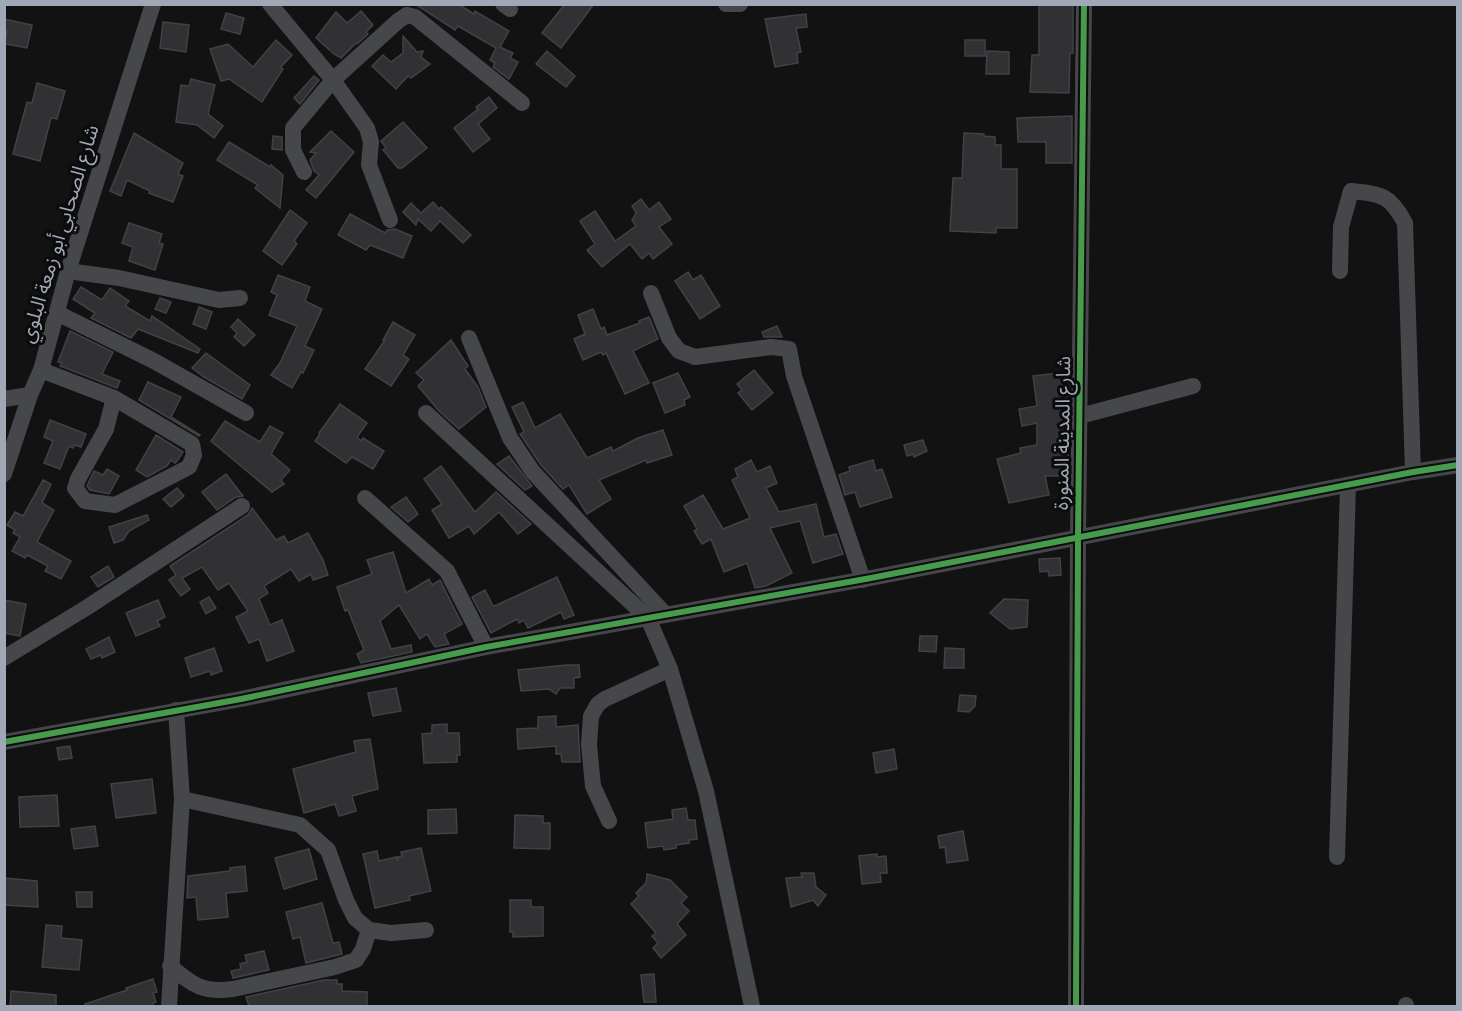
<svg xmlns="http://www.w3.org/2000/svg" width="1462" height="1011" font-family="'Source Sans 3','Noto Sans Arabic',sans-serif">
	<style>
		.building { fill: #313133; stroke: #404246; stroke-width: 1.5 }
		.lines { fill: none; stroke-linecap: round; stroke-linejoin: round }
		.minor { stroke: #46474b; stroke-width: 16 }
		.cycleway-casing { stroke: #0c0c0e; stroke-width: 10 }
		.cycleway { stroke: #469c4c; stroke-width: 6 }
		.labels { text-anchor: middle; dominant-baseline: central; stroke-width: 6; stroke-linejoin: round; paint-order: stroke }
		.street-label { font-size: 20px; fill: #a1a8b5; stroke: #0c0c0e }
	</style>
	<rect width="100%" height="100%" fill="#121212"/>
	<!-- building -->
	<g class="building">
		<path d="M415 4H458L474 14 475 11 509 31 500 47 513 53 510 58 518 62 509 79 493 67 495 63 490 60 496 48 458 26 455 30Z"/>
		<path d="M565 4H594L561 48 542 33Z"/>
		<path d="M1039 4H1073V53H1070L1069 93 1030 92 1032 55H1039Z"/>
		<path d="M361 11 373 25 366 32 368 34 357 44 356 43 341 58 334 54 316 38 336 12 347 23Z"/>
		<path d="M226 13 244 18 240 34 221 29Z"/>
		<path d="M806 14 807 27 796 28 801 52 797 53 798 63 775 67 765 19Z"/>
		<path d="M4 19 32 25 27 48 5 44 7 31 4 30Z"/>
		<path d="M163 22 189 25 186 52 160 48Z"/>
		<path d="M403 36 417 52 423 51 421 57 430 64 411 78 408 76 396 89 372 66 383 55 391 62 403 53Z"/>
		<path d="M276 40 292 55 280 68 283 69 262 102 229 79 221 81 210 49 228 44 253 67Z"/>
		<rect x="965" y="40" width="20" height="16"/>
		<path d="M547 51 575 76 566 87 536 64Z"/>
		<path d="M987 51 1009 52V74H986Z"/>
		<path d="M314 76 319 80 300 104 294 98Z"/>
		<path d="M191 79 215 85 208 114 223 126 214 138 197 125 176 122 181 85 189 86Z"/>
		<path d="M37 83 65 91 57 119 51 118 40 161 13 154 27 102 32 103Z"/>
		<path d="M489 97 497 108 478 124 490 139 473 152 454 128 478 109 476 107Z"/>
		<path d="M1072 116V163H1046V142H1018L1017 118Z"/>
		<path d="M403 122 427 148 402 168H398L383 150 386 148 381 141Z"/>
		<path d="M331 131 354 152 316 198 306 190 319 175 314 171 310 160 316 153 310 152Z"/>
		<path d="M134 133 183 163 178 174 183 176 173 202 149 193 150 191 127 180 121 196 110 191Z"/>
		<path d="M964 133 984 134V136L995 137V145H1001V169H1017V228H996V233L950 231 953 178H962Z"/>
		<path d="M273 136 282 137V150L272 149Z"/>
		<path d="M229 142 270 167 271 165 283 175 280 208 255 188 258 185 217 160Z"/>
		<path d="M641 199 649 210 659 202 671 219 659 227 672 244 653 259 649 253 642 259 630 244 602 267 587 250 595 244 580 221 595 211 615 241 636 226 632 220 636 213 632 206Z"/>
		<path d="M433 202 439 209 441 207 471 235 463 243 440 221 431 231 418 219 416 225 403 212 411 203 421 213Z"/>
		<path d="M290 210 307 223 294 241 297 244 282 265 263 251Z"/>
		<path d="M350 214 385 233 387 230 395 229 412 236 403 258 370 245 366 250 338 235Z"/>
		<path d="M129 223 162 234 159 243 163 244 155 270 129 261 133 247 122 243Z"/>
		<path d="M688 272 693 280 701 275 720 306 700 319 675 281Z"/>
		<path d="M278 275 310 287 305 301 322 309 305 346 314 350 303 373 301 372 292 388 271 375 280 363 297 326 269 315 277 295 271 292Z"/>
		<path d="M81 287 102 300 110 288 129 301 125 306 150 321 152 316 200 349 198 353 138 329 131 338 91 318 95 313 73 299Z"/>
		<path d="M160 298 171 302 166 313 155 309Z"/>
		<path d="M199 307 212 312 206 329 193 324Z"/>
		<path d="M593 309 601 329 604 327 607 335 640 323 639 321 649 317 658 339 633 351 649 383 625 394 606 353 603 355 601 352 583 360 574 339 585 334 578 315Z"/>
		<path d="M238 319 255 335 244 346 234 337 237 333 231 327Z"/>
		<path d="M393 322 415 335 403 355 409 359 391 386 365 369 385 340H383Z"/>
		<path d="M777 326 782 337H764L762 332Z"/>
		<path d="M70 331 113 352 102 374 120 381 117 388 60 366 62 363 58 362Z"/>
		<path d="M451 340 468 366 465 369 478 387 486 407 459 429 439 411 418 386 424 380 416 373Z"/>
		<path d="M206 353 250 385 242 399 204 377 192 368Z"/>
		<path d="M754 370 773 393 752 410 738 393 742 390 737 384Z"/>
		<path d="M1069 372 1068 476H1045L1049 495 1009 503 997 459 1021 453 1020 448 1037 445V423L1022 426 1019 409 1037 406 1033 376Z"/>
		<path d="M678 373 690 397 684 400 685 405 665 413 653 383Z"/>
		<path d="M148 382 181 397 171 417 200 435 199 436 139 400Z"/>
		<path d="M523 402 535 428 560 414 587 458 611 447 613 451 638 438 663 430 672 455 647 463 646 460 599 480 611 499 587 514 569 485 563 489 541 465 520 434 524 432 512 407Z"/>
		<path d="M340 404 367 423 357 437 361 441 363 438 384 451 373 469 352 457 346 463 315 441 320 434 319 433Z"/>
		<path d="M50 420 86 434 81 447 74 445 73 448 69 446 60 469 44 463 53 441 44 437Z"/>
		<path d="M225 421 260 442 270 426 283 433 271 454 290 470 281 480 284 484 272 492 211 441Z"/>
		<path d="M156 435 183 452 177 461 175 463 171 460 167 466 147 477 136 470Z"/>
		<path d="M923 440 927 451 914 457 913 454 907 456 904 445Z"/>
		<path d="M509 456 532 486 525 490 497 464Z"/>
		<path d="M751 460 757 472 770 466 777 483 766 488 779 512 816 504 824 537 836 534 843 554 813 563 800 521 770 528 792 573 766 586 755 588 747 563 724 572 711 539 702 544 694 531 697 529 684 506 703 495 723 529 750 518 732 480 738 477 735 469Z"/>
		<path d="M873 460 876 471 882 469 892 497 860 507 855 492 845 495 839 475 850 471 849 467Z"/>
		<path d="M441 466 475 512 496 492 531 524 518 534 499 512 474 534 469 526 449 538 432 510 442 504 424 479Z"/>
		<path d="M107 469 119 476 109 494 90 490 87 486 94 471 103 475Z"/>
		<path d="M226 474 243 496 236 497 217 510 202 492Z"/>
		<path d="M43 480 51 484 42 503 54 510 37 542 71 561 61 579 45 571 48 566 27 555 25 558 12 551 20 537 13 533 15 530 7 525 15 512 23 516Z"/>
		<path d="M177 488 184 496 171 507 163 499Z"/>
		<path d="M406 497 418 514 408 522 391 507Z"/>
		<path d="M252 508 276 540 284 536 288 543 308 533 323 560 328 575 313 580 311 574 299 581 291 569 264 586 268 593 259 599 270 625 282 620 294 651 267 661 259 639 249 643 236 617 248 611 229 583 218 590 202 567 182 578 190 589 181 596 169 580 176 575 170 566 248 515Z"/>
		<path d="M147 515 149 520 129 531 123 540 114 543 109 527Z"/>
		<path d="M393 552 406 593 429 579 432 585 440 580 462 624 444 634 449 644 435 647 427 634 420 639 399 605 380 621 391 649 411 645 412 652 361 663 357 654 364 650 348 610 345 611 337 587 372 574 367 560Z"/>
		<path d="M1060 558 1061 575 1049 576 1048 571 1040 572 1039 559Z"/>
		<path d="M108 566 114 577 98 587 91 577Z"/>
		<path d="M557 577 574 615 564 619 561 612 528 628 524 620 519 623 517 619 491 633 472 597 485 590 493 606 497 605Z"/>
		<path d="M209 597 216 608 206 614 200 602Z"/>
		<path d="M1004 599 1028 600 1027 627 1010 629 990 613Z"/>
		<path d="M4 600 26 604 20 636 4 633Z"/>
		<path d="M158 600 165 617 157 621 160 626 136 636 126 613Z"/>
		<path d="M920 636H937L936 652 919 651Z"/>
		<path d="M109 637 115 652 102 658 101 655 91 659 86 649Z"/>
		<path d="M214 648 222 671 211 675 210 671 191 677 185 658Z"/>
		<path d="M945 648 964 649V668H944Z"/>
		<path d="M567 665H579L580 677 574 678V688H560L556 694 549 689 521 691 518 670Z"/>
		<path d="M396 688 401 711 373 716 368 693Z"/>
		<path d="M960 695 976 696 975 706 969 712 958 711Z"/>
		<path d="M556 716V727L578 725 580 762H562L561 754H556V746L518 749 517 729 538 728V717Z"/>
		<path d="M447 724V733H459L460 755H457V762L424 763 422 734 432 733V725Z"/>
		<path d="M370 739 378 789 352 796 356 811 339 816 335 804 304 813 293 769 356 752 354 741Z"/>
		<path d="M70 746 72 758 59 760 57 748Z"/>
		<path d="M894 749 897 769 876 773 873 753Z"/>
		<path d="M152 779 156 813 116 818 111 784Z"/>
		<path d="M57 795 59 826 20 827 19 797Z"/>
		<path d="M686 808 688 820H695L697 839 689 840V843L676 845V848L664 850 663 846 648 848 645 823 673 819 672 810Z"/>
		<path d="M456 809 457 833 428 834V810Z"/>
		<path d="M515 815 543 816V823H550V849L514 848Z"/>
		<path d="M95 826 98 846 74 849 71 829Z"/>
		<path d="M963 831 968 860 947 863 945 847 940 848 938 836Z"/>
		<path d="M421 848 431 891 409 896 410 900 375 908 363 854 377 851 379 861 397 857 398 861V857L402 856 401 852Z"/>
		<path d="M309 849 317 879 284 889 275 858Z"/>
		<path d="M877 854V857L886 856 887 873H880L881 882 862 884 859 856Z"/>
		<path d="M245 866 247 891 226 893 228 917 198 920 196 897 187 898 188 876 230 871V868Z"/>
		<path d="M801 873H814L816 887 826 895 818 906 813 900 791 907 786 878 802 877Z"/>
		<path d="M647 874 670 880 687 897 681 903 689 911 677 924 686 935 661 958 653 948 658 943 652 936 656 933 631 904 639 896 636 893 646 883Z"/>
		<path d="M4 878 37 881 38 907 4 905Z"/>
		<path d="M76 892H92V907H77Z"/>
		<path d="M510 900H531V907H543V936L513 937V932H510Z"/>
		<path d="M322 903 333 943 339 942 342 954 306 963 300 937 293 939 286 912Z"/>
		<path d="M46 925 62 926 61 938 82 940 79 970 42 967Z"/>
		<path d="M264 951 269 970 233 978 231 971 241 969 240 964 247 962 245 955Z"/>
		<path d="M654 974 656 1002H644L641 975Z"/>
		<path d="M153 979 157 992 153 993 156 1002 153 1003V1006H85V1004L127 990 126 988Z"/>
		<path d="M324 980H337V984H342V991L367 992V1006H249L246 997Z"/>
		<path d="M11 991 56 995V1006H10Z"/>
	</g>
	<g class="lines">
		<!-- minor -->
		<g class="minor">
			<path d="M270 4 333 80 367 128 371 142 369 165 390 220"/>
			<path d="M503 4 510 9"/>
			<path d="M726 4H740"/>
			<path d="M304 172 293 150V128L333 80 398 21 407 15 415 17 522 103"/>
			<path d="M68 271 119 278 219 300 240 298"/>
			<path d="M1340 271 1341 227 1351 191C1382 194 1390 195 1405 223L1413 472"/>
			<path d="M651 293 669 338 679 351 695 357 771 347 789 349 794 376 863 580"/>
			<path d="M57 313 154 361 246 413"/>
			<path d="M469 338 510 438 533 472 666 615"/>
			<path d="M41 370 114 398 192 444 194 455 189 467 115 505 85 501 75 488 78 479 106 429 114 398"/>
			<path d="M4 399 30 395"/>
			<path d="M426 413 648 618 670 669 706 791 752 1006"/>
			<path d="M1080 416 1193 386"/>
			<path d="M4 474 30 395 41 370 68 271 153 4"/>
			<path d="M365 498 447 571 486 647"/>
			<path d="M4 658 86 608 242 506"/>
			<path d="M4 742 241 699 486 647 871 578 1413 472 1458 465"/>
			<path d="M182 799 300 825 328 850 346 900 355 918 369 930 391 933 426 930"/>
			<path d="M609 821 593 786 589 745 591 716 598 704 605 699 670 669"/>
			<path d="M1337 857 1348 485"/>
			<path d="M170 966C193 985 202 993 233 989L335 967 356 960 363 949 369 930"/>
			<path d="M169 1006 182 799 176 710"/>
			<path d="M1076 1006 1078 537 1084 4"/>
			<path d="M1406 1006V1005"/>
		</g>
		<defs>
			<g id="cycleway">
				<path d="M4 742 241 699 486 647 871 578 1413 472 1458 465"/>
				<path d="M1076 1006 1078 537 1084 4"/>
			</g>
		</defs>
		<!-- cycleway casing -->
		<use href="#cycleway" class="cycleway-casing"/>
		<!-- cycleway -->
		<use href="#cycleway" class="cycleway"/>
	</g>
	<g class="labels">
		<!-- street labels -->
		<g class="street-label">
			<text transform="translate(60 234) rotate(-73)">شارع الصحابي أبو زمعة البلوي</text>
			<text transform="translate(1063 433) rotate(-89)">شارع المدينة المنورة</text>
		</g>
	</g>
	<!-- border -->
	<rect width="1462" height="1011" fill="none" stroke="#a1a8b5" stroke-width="12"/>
</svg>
